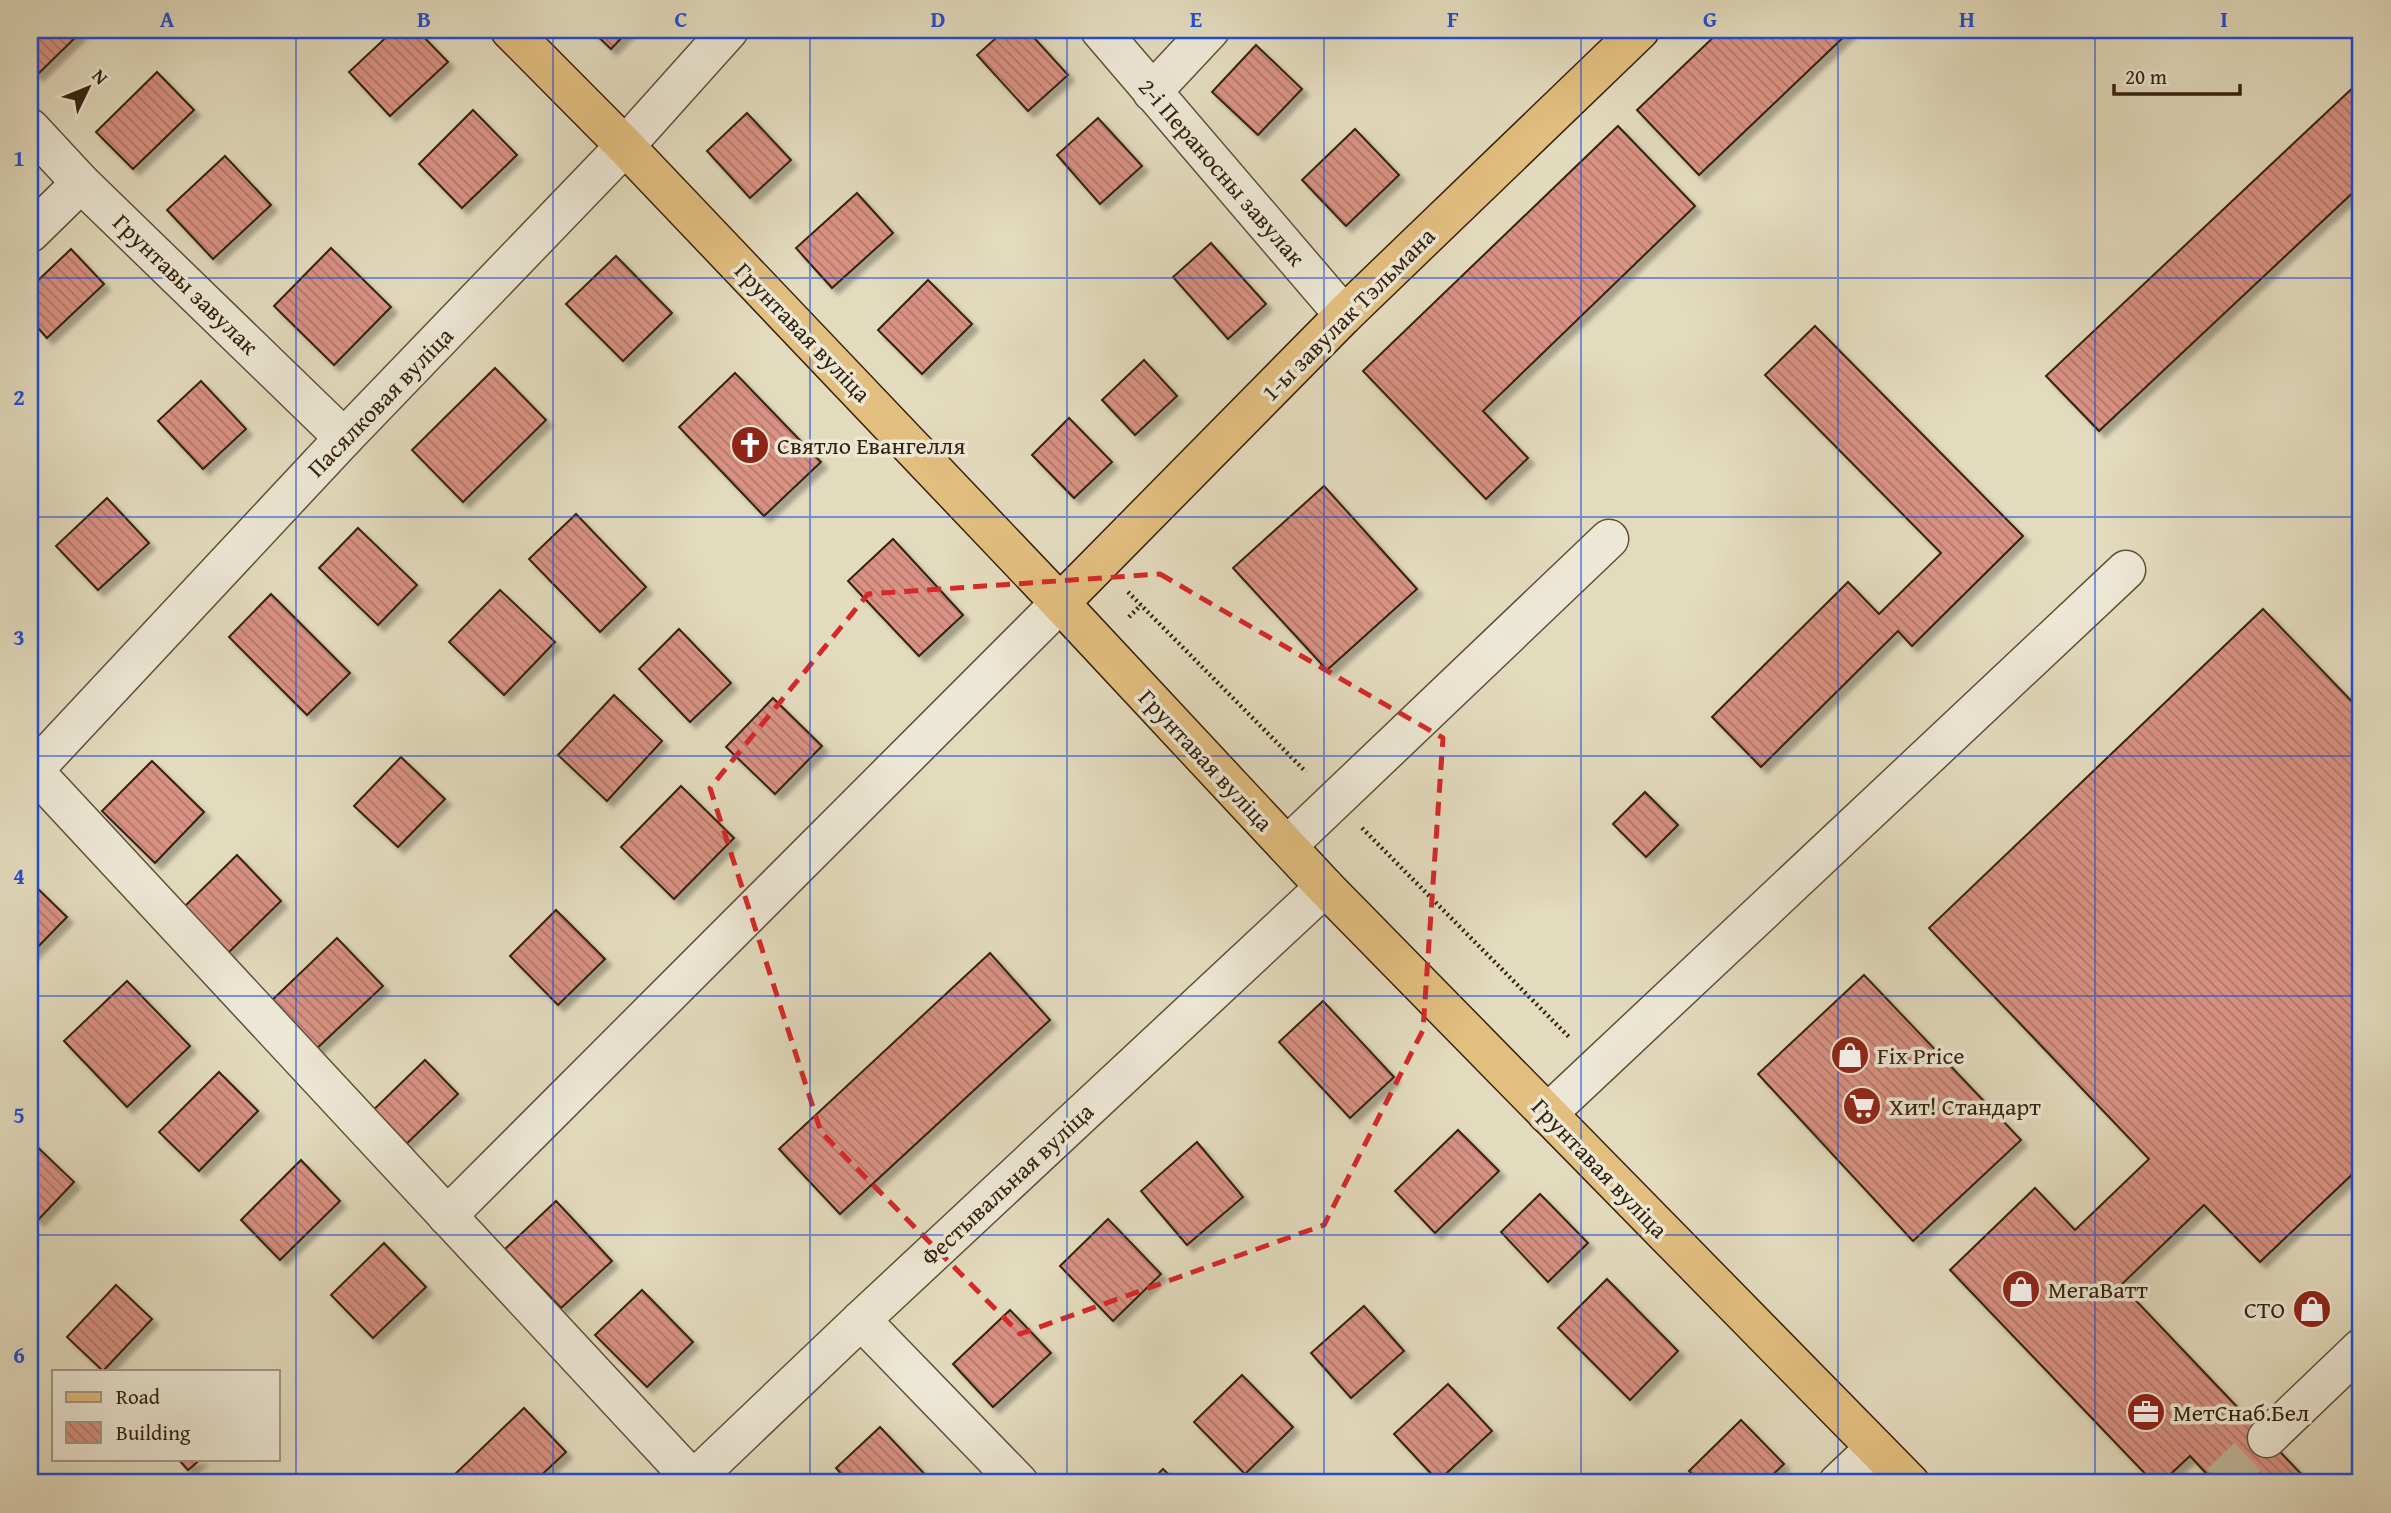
<svg xmlns="http://www.w3.org/2000/svg" width="2391" height="1513" font-family="'Gentium Book Plus',serif">
	<style>
		.building { fill: url(#building-back-hatch); stroke: #35220e; stroke-width: 2; filter: url(#shadow) }
		.lines { fill: none; stroke-linecap: round; stroke-linejoin: round }
		.minor-tunnel { stroke: #c0b69b; stroke-width: 38; stroke-dasharray: 38 19; stroke-linecap: butt }
		.minor-casing { stroke: #60503a; stroke-width: 41 }
		.major-casing { stroke: #35220e; stroke-width: 41 }
		.path { stroke: #35220e; stroke-width: 4.5; stroke-dasharray: 2 3.5; stroke-linecap: butt }
		.minor { stroke: #ede8d5; stroke-width: 38 }
		.major { stroke: #e2be7f; stroke-width: 38 }
		.marked { fill: none; stroke: #d62828; stroke-width: 5; stroke-dasharray: 14 9; stroke-linejoin: round }
		.grid { fill: none; stroke: #1d4ed8; stroke-width: 2; stroke-opacity: 0.55 }
		.labels { text-anchor: middle; dominant-baseline: central; stroke-width: 7; stroke-linejoin: round; paint-order: stroke }
		.street-label { font-size: 24px; fill: #35220e; stroke: #ede8d5 }
		.poi-label { font-size: 24px; fill: #35220e; stroke: #ede8d5; text-anchor: start }
		.neatline { fill: none; stroke: #1d4ed8; stroke-width: 2.5 }
		.grid-label { font-size: 23px; text-anchor: middle; font-weight: bold; fill: #1d4ed8 }
	</style>
	<defs>
		<pattern id="building-back-hatch" width="6" height="6" patternUnits="userSpaceOnUse" patternTransform="scale(1.75)"><rect width="6" height="6" fill="#d99284"/><path d="M-1 5l2 2M0 0l6 6M5-1l2 2" fill="none" stroke="#b1776a"/></pattern>
		<filter id="shadow"><feDropShadow dx="6" dy="6" stdDeviation="2" flood-color="#0004"/></filter>
	</defs>
	<rect width="100%" height="100%" fill="#e3dbbe"/>
	<filter id="stains"><feTurbulence type="fractalNoise" baseFrequency=".00286" numOctaves="4"/><feColorMatrix values="0 0 0 0 .2 0 0 0 0 .09 0 0 0 0 .02 0 0 0 .5 -.17"/></filter>
	<radialGradient id="worn" r=".72"><stop offset=".6" stop-color="#630" stop-opacity="0"/><stop offset="1" stop-color="#630" stop-opacity=".3"/></radialGradient>
	<!-- building -->
	<g class="building">
		<path d="M30 30H83L37 75 30 67Z"/>
		<path d="M394 30H417L448 62 390 116 349 72Z"/>
		<path d="M591 30H629L611 49Z"/>
		<path d="M1005 30H1027L1068 75 1028 111 977 55Z"/>
		<path d="M1721 30H1851L1699 175 1637 110Z"/>
		<path d="M1256 45 1302 89 1258 135 1212 92Z"/>
		<path d="M157 72 194 110 133 169 96 132Z"/>
		<path d="M2361 80V185L2099 431 2046 376Z"/>
		<path d="M473 110 517 155 462 208 419 164Z"/>
		<path d="M747 113 791 160 750 198 707 151Z"/>
		<path d="M1098 118 1142 166 1100 204 1057 155Z"/>
		<path d="M1618 126 1695 206 1483 411 1528 458 1486 499 1363 371Z"/>
		<path d="M1355 129 1399 175 1346 226 1302 180Z"/>
		<path d="M225 156 271 205 213 259 167 210Z"/>
		<path d="M857 193 893 233 832 288 796 248Z"/>
		<path d="M1211 243 1266 304 1228 339 1173 277Z"/>
		<path d="M331 248 391 307 334 365 274 306Z"/>
		<path d="M71 249 104 284 47 338 30 319V288Z"/>
		<path d="M616 256 672 313 623 361 566 304Z"/>
		<path d="M928 280 972 324 922 374 878 330Z"/>
		<path d="M1815 326 2023 536 1912 646 1898 631 1761 767 1712 717 1848 582 1879 614 1941 553 1765 375Z"/>
		<path d="M1144 360 1177 396 1135 435 1102 400Z"/>
		<path d="M495 368 546 420 463 502 412 450Z"/>
		<path d="M735 373 821 462 764 516 679 427Z"/>
		<path d="M201 381 246 429 203 469 158 421Z"/>
		<path d="M1069 418 1112 462 1074 498 1032 455Z"/>
		<path d="M1324 486 1417 589 1327 670 1233 568Z"/>
		<path d="M107 498 149 543 98 590 56 546Z"/>
		<path d="M576 514 646 587 600 632 529 559Z"/>
		<path d="M358 528 417 585 378 625 319 568Z"/>
		<path d="M893 539 963 615 919 656 848 581Z"/>
		<path d="M500 590 555 642 504 695 449 642Z"/>
		<path d="M271 594 350 673 307 715 229 637Z"/>
		<path d="M2263 609 2361 711V1166L2260 1262 2204 1205 2121 1285 2305 1478 2299 1483H2215L2190 1456 2161 1483H2154L1950 1270 2035 1188 2075 1230 2149 1159 1929 928Z"/>
		<path d="M679 629 731 683 690 722 639 669Z"/>
		<path d="M614 695 662 741 607 801 558 755Z"/>
		<path d="M773 698 822 746 775 794 726 747Z"/>
		<path d="M401 757 445 799 398 847 354 806Z"/>
		<path d="M152 761 204 812 155 863 102 811Z"/>
		<path d="M681 786 734 838 674 899 621 847Z"/>
		<path d="M1645 792 1678 825 1646 857 1613 824Z"/>
		<path d="M237 855 281 901 226 955 181 910Z"/>
		<path d="M34 885 67 917 30 955V890Z"/>
		<path d="M556 910 605 959 558 1005 510 956Z"/>
		<path d="M337 938 383 986 313 1052 267 1005Z"/>
		<path d="M990 953 1050 1020 840 1214 779 1149Z"/>
		<path d="M1864 975 2021 1140 1913 1241 1758 1074Z"/>
		<path d="M127 981 190 1046 127 1107 64 1041Z"/>
		<path d="M1323 1001 1394 1077 1350 1118 1279 1042Z"/>
		<path d="M425 1060 458 1094 398 1152 365 1118Z"/>
		<path d="M219 1072 258 1111 199 1171 159 1132Z"/>
		<path d="M1458 1130 1499 1171 1435 1233 1395 1191Z"/>
		<path d="M30 1140 74 1182 38 1220 30 1212Z"/>
		<path d="M1197 1142 1243 1197 1187 1245 1141 1191Z"/>
		<path d="M301 1160 340 1201 280 1260 241 1220Z"/>
		<path d="M1540 1194 1588 1243 1548 1282 1501 1232Z"/>
		<path d="M556 1201 612 1261 561 1308 505 1249Z"/>
		<path d="M1108 1219 1161 1274 1113 1321 1060 1266Z"/>
		<path d="M384 1243 426 1287 373 1338 331 1295Z"/>
		<path d="M1607 1279 1678 1351 1630 1400 1558 1328Z"/>
		<path d="M116 1285 152 1319 103 1371 67 1337Z"/>
		<path d="M642 1290 693 1342 647 1387 595 1335Z"/>
		<path d="M1364 1306 1404 1351 1351 1398 1311 1353Z"/>
		<path d="M1010 1310 1051 1353 993 1407 953 1364Z"/>
		<path d="M1242 1375 1293 1427 1245 1474 1194 1422Z"/>
		<path d="M1448 1384 1492 1431 1438 1481 1394 1434Z"/>
		<path d="M524 1408 566 1452 533 1483H456L451 1478Z"/>
		<path d="M1741 1420 1784 1464 1764 1483H1701L1689 1471Z"/>
		<path d="M880 1427 933 1483H849L836 1468Z"/>
		<path d="M178 1459H201L188 1470Z"/>
		<path d="M1163 1469 1178 1483H1149Z"/>
	</g>
	<g class="lines">
		<!-- minor-tunnel -->
		<path class="minor-tunnel" d="M2220 1483 2267 1438"/>
		<defs>
			<g id="minor">
				<path d="M1100 30 1344 315"/>
				<path d="M1152 92 1210 30"/>
				<path d="M30 128 81 183 344 438"/>
				<path d="M30 233 81 183"/>
				<path d="M33 770 693 1480"/>
				<path d="M30 774 344 438 625 146 729 30"/>
				<path d="M1287 846 1609 539"/>
				<path d="M1547 1114 2126 570"/>
				<path d="M447 1216 1060 603"/>
				<path d="M861 1320 1019 1483"/>
				<path d="M2267 1438 2361 1348"/>
				<path d="M690 1483 861 1320 1325 887"/>
				<path d="M1838 1483 1875 1448"/>
			</g>
			<g id="major">
				<path d="M510 30 625 146 1060 603 1325 887 1910 1483"/>
				<path d="M1060 603 1344 315 1640 30"/>
			</g>
		</defs>
		<!-- minor casing -->
		<use href="#minor" class="minor-casing"/>
		<!-- major casing -->
		<use href="#major" class="major-casing"/>
		<!-- path -->
		<g class="path">
			<path d="M1128 592 1306 772"/>
			<path d="M1129 617 1141 605"/>
			<path d="M1362 828 1570 1038"/>
		</g>
		<!-- minor -->
		<use href="#minor" class="minor"/>
		<!-- major -->
		<use href="#major" class="major"/>
	</g>
	<!-- marked area -->
	<path class="marked" d="M1160 574 1443 738 1423 1030 1324 1225 1020 1334 821 1132 710 788 868 594Z"/>
	<!-- grid -->
	<path class="grid" d="M296 30V1483M553 30V1483M810 30V1483M1067 30V1483M1324 30V1483M1581 30V1483M1838 30V1483M2095 30V1483M30 278H2361M30 517H2361M30 756H2361M30 996H2361M30 1235H2361"/>
	<!-- icons -->
	<defs>
		<symbol id="church-disc" viewBox="-11 -11 22 22"><circle r="9.5" fill="#8f2418" stroke="#ede8d5"/><path d="M-1.2-6h2.4v3.5h3.3v2.4h-3.3V6h-2.4V-.1h-3.3v-2.4h3.3Z" fill="#fff"/></symbol>
		<symbol id="shop-disc" viewBox="-11 -11 22 22"><circle r="9.5" fill="#8f2418" stroke="#ede8d5"/><path d="M-5-2.5h2.3a2.7 3.5 0 0 1 5.4 0H5L5.5 6h-11ZM-1.5-2.5h3a1.5 2.3 0 0 0-3 0Z" fill="#fff"/></symbol>
		<symbol id="supermarket-disc" viewBox="-11 -11 22 22"><circle r="9.5" fill="#8f2418" stroke="#ede8d5"/><path d="M-6-5.5h2.5l.6 2H6L4.5 2H-2.5L-4.4-4H-6ZM-1.5 3.2a1.3 1.3 0 1 0 .1 0ZM3 3.2a1.3 1.3 0 1 0 .1 0Z" fill="#fff"/></symbol>
		<symbol id="office-disc" viewBox="-11 -11 22 22"><circle r="9.5" fill="#8f2418" stroke="#ede8d5"/><path d="M-6-3h4V-5.5h4V-3h4V5H-6ZM-1-4.5V-3h2v-1.5ZM-6 0V1H6V0Z" fill="#fff"/></symbol>
	</defs>
	<g fill-rule="evenodd">
		<use href="#church-disc" x="728" y="423" width="44" height="44"/>
		<use href="#shop-disc" x="1828" y="1033" width="44" height="44"/>
		<use href="#supermarket-disc" x="1840" y="1084" width="44" height="44"/>
		<use href="#shop-disc" x="1999" y="1267" width="44" height="44"/>
		<use href="#shop-disc" x="2290" y="1287" width="44" height="44"/>
		<use href="#office-disc" x="2124" y="1390" width="44" height="44"/>
	</g>
	<g class="labels">
		<!-- street labels -->
		<g class="street-label">
			<text transform="translate(1222 172) rotate(49)">2-і Пераносны завулак</text>
			<text transform="translate(186 284) rotate(44)">Грунтавы завулак</text>
			<text transform="translate(1348 314) rotate(-45)">1-ы завулак Тэльмана</text>
			<text transform="translate(803 332) rotate(46)">Грунтавая вуліца</text>
			<text transform="translate(380 402) rotate(-46)">Пасялковая вуліца</text>
			<text transform="translate(1206 760) rotate(47)">Грунтавая вуліца</text>
			<text transform="translate(1600 1168) rotate(46)">Грунтавая вуліца</text>
			<text transform="translate(1007 1184) rotate(-43)">Фестывальная вуліца</text>
		</g>
		<!-- poi labels -->
		<g class="poi-label">
			<text x="777" y="445">Святло Евангелля</text>
			<text x="1877" y="1055">Fix Price</text>
			<text x="1889" y="1106">Хит! Стандарт</text>
			<text x="2048" y="1289">МегаВатт</text>
			<text x="2285" y="1309" text-anchor="end">СТО</text>
			<text x="2173" y="1412">МетСнаб.Бел</text>
		</g>
	</g>
	<!-- margin -->
	<rect width="2391" height="1513" fill="none" stroke="#e3dbbe" stroke-width="77"/>
	<!-- legend -->
	<rect x="52" y="1370" width="228" height="91" fill="#ede8d5" stroke="#a39985" stroke-width="2"/>
	<rect x="66" y="1392" width="35" height="10" fill="#e2be7f" stroke="#a39985" stroke-width="2"/>
	<text x="116" y="1404" font-size="21" fill="#35220e">Road</text>
	<rect x="66" y="1422" width="35" height="21" fill="url(#building-back-hatch)" stroke="#a39985" stroke-width="2"/>
	<text x="116" y="1440" font-size="21" fill="#35220e">Building</text>
	<!-- north arrow -->
	<g transform="translate(88 88) rotate(47)" stroke="#ede8d5" stroke-width="5" paint-order="stroke">
	<path d="M0-5L12 26L0 18L-12 26Z" fill="#35220e"/>
	<text y="-10" font-size="19" font-weight="bold" text-anchor="middle" fill="#35220e">N</text>
	</g>
	<!-- scale -->
	<path d="M2114 84v10h126v-10" fill="none" stroke="#35220e" stroke-width="3.5"/>
	<text x="2125" y="84" font-size="21" fill="#35220e" stroke="#ede8d5" stroke-width="5" paint-order="stroke">20 m</text>
	<rect x="38" y="38" width="2314" height="1436" class="neatline"/>
	<g class="grid-label">
		<text x="167" y="27">A</text>
		<text x="424" y="27">B</text>
		<text x="681" y="27">C</text>
		<text x="938" y="27">D</text>
		<text x="1196" y="27">E</text>
		<text x="1453" y="27">F</text>
		<text x="1710" y="27">G</text>
		<text x="1967" y="27">H</text>
		<text x="2224" y="27">I</text>
		<text x="19" y="166">1</text>
		<text x="19" y="405">2</text>
		<text x="19" y="645">3</text>
		<text x="19" y="884">4</text>
		<text x="19" y="1123">5</text>
		<text x="19" y="1363">6</text>
	</g>
	<rect width="100%" height="100%" filter="url(#stains)"/>
	<rect width="100%" height="100%" fill="url(#worn)"/>
</svg>
